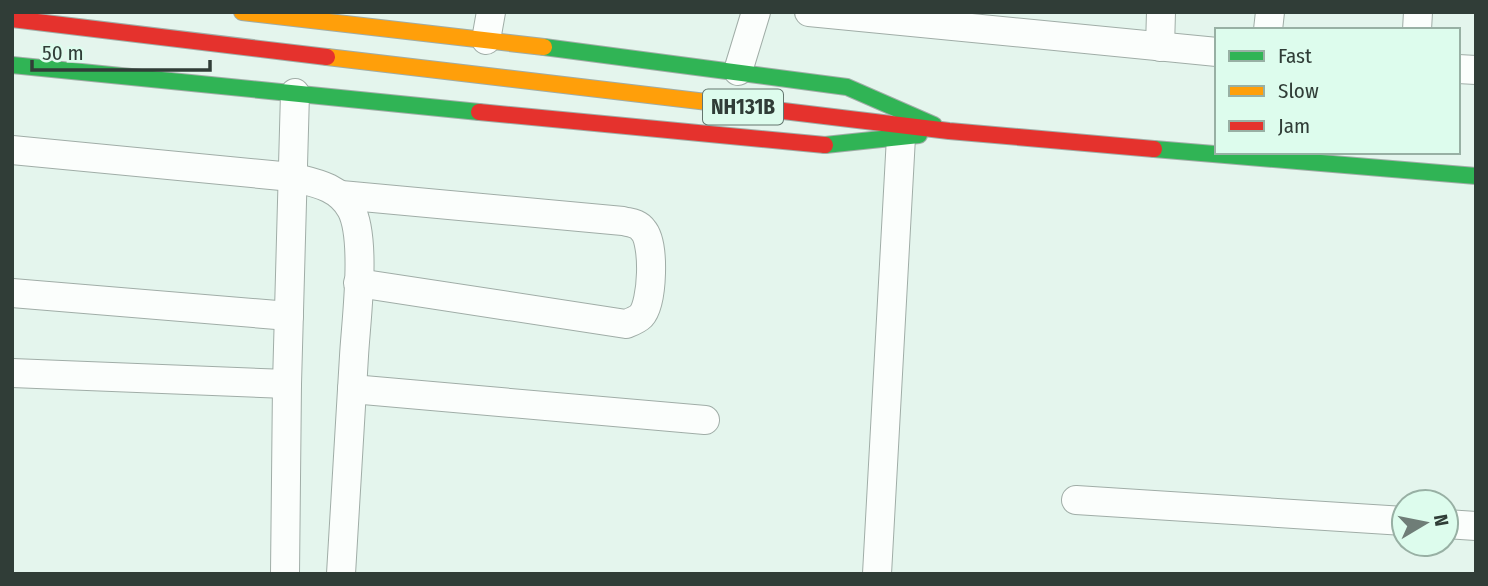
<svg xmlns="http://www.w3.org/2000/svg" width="1488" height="586" font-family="'Fira Sans Condensed',sans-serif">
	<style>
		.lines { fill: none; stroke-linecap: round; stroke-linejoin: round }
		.street-casing { stroke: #a0ada7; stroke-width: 30 }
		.fast-casing { stroke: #a0ada7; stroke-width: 18 }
		.slow-casing { stroke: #a0ada7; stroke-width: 18 }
		.jam-casing { stroke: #a0ada7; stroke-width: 18 }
		.street { stroke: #fbfefc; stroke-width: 28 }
		.fast { stroke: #30b455; stroke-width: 16 }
		.slow { stroke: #ff9f0a; stroke-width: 16 }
		.jam { stroke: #e5322d; stroke-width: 16 }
		.labels { text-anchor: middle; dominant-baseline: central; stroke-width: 7; stroke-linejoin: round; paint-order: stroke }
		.shield { fill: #ddfced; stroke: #64766e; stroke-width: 2 }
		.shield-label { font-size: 21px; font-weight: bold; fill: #303d37 }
	</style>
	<rect width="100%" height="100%" fill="#e4f5ed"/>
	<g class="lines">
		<defs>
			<g id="street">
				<path d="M809 12 1217 52"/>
				<path d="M1268 30 1270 12"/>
				<path d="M1417 30 1418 12"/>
				<path d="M486 40 491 12"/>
				<path d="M1160 47 1161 12"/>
				<path d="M1458 69 1476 70"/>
				<path d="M738 71 756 12"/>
				<path d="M12 150 292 177C315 183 338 186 351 209 367 239 356 320 354 356 350 429 345 501 341 574"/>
				<path d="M341 195 623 221C631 223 638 223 643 230 655 243 653 303 641 316 637 320 631 322 626 324L358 283"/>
				<path d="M12 293 289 316"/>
				<path d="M12 373 287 384"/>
				<path d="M352 389 705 420"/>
				<path d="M1076 500 1404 521"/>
				<path d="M1446 524 1476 526"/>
				<path d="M285 574 287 384 295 93"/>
				<path d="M877 574 901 137"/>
			</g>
			<g id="fast">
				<path d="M544 47 847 87 934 125"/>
				<path d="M12 65 479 112"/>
				<path d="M825 145 919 135"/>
				<path d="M1154 149 1476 176"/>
			</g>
			<g id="slow">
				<path d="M242 12 544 47"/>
				<path d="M327 57 775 110"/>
			</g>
			<g id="jam">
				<path d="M12 19 327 57"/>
				<path d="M775 110 949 131 1154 149"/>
				<path d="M479 112 825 145"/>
			</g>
		</defs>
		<!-- street casing -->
		<use href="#street" class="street-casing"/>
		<!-- fast casing -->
		<use href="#fast" class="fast-casing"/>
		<!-- slow casing -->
		<use href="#slow" class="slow-casing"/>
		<!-- jam casing -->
		<use href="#jam" class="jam-casing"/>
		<!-- street -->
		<use href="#street" class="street"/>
		<!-- fast -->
		<use href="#fast" class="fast"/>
		<!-- slow -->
		<use href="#slow" class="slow"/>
		<!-- jam -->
		<use href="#jam" class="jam"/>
	</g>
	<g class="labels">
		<!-- shield labels -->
		<rect class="shield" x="703" y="89.5" width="80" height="35" rx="5"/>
		<g class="shield-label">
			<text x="743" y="107">NH131B</text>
		</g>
	</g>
	<!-- border -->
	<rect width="1488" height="586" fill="none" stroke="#303d37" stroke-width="28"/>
	<!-- legend -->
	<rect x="1215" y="28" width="245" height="126" fill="#ddfced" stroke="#98b0a4" stroke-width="2"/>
	<rect x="1229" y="51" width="35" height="10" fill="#30b455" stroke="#98b0a4" stroke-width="2"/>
	<text x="1278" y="63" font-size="21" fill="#303d37">Fast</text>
	<rect x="1229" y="86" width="35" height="10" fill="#ff9f0a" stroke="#98b0a4" stroke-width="2"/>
	<text x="1278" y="98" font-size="21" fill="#303d37">Slow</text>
	<rect x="1229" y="121" width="35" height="10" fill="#e5322d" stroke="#98b0a4" stroke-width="2"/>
	<text x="1278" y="133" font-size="21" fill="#303d37">Jam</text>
	<!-- north arrow -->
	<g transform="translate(1425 523) rotate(80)"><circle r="33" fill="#ddfced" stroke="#98b0a4" stroke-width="2"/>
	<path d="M0-5L12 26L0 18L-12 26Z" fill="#6f7d77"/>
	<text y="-10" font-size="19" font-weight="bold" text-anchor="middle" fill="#303d37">N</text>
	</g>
	<!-- scale -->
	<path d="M32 60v10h178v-10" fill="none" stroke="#303d37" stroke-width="3.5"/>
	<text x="42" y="60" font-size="21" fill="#303d37" stroke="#ddfced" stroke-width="5" paint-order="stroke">50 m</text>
</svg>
